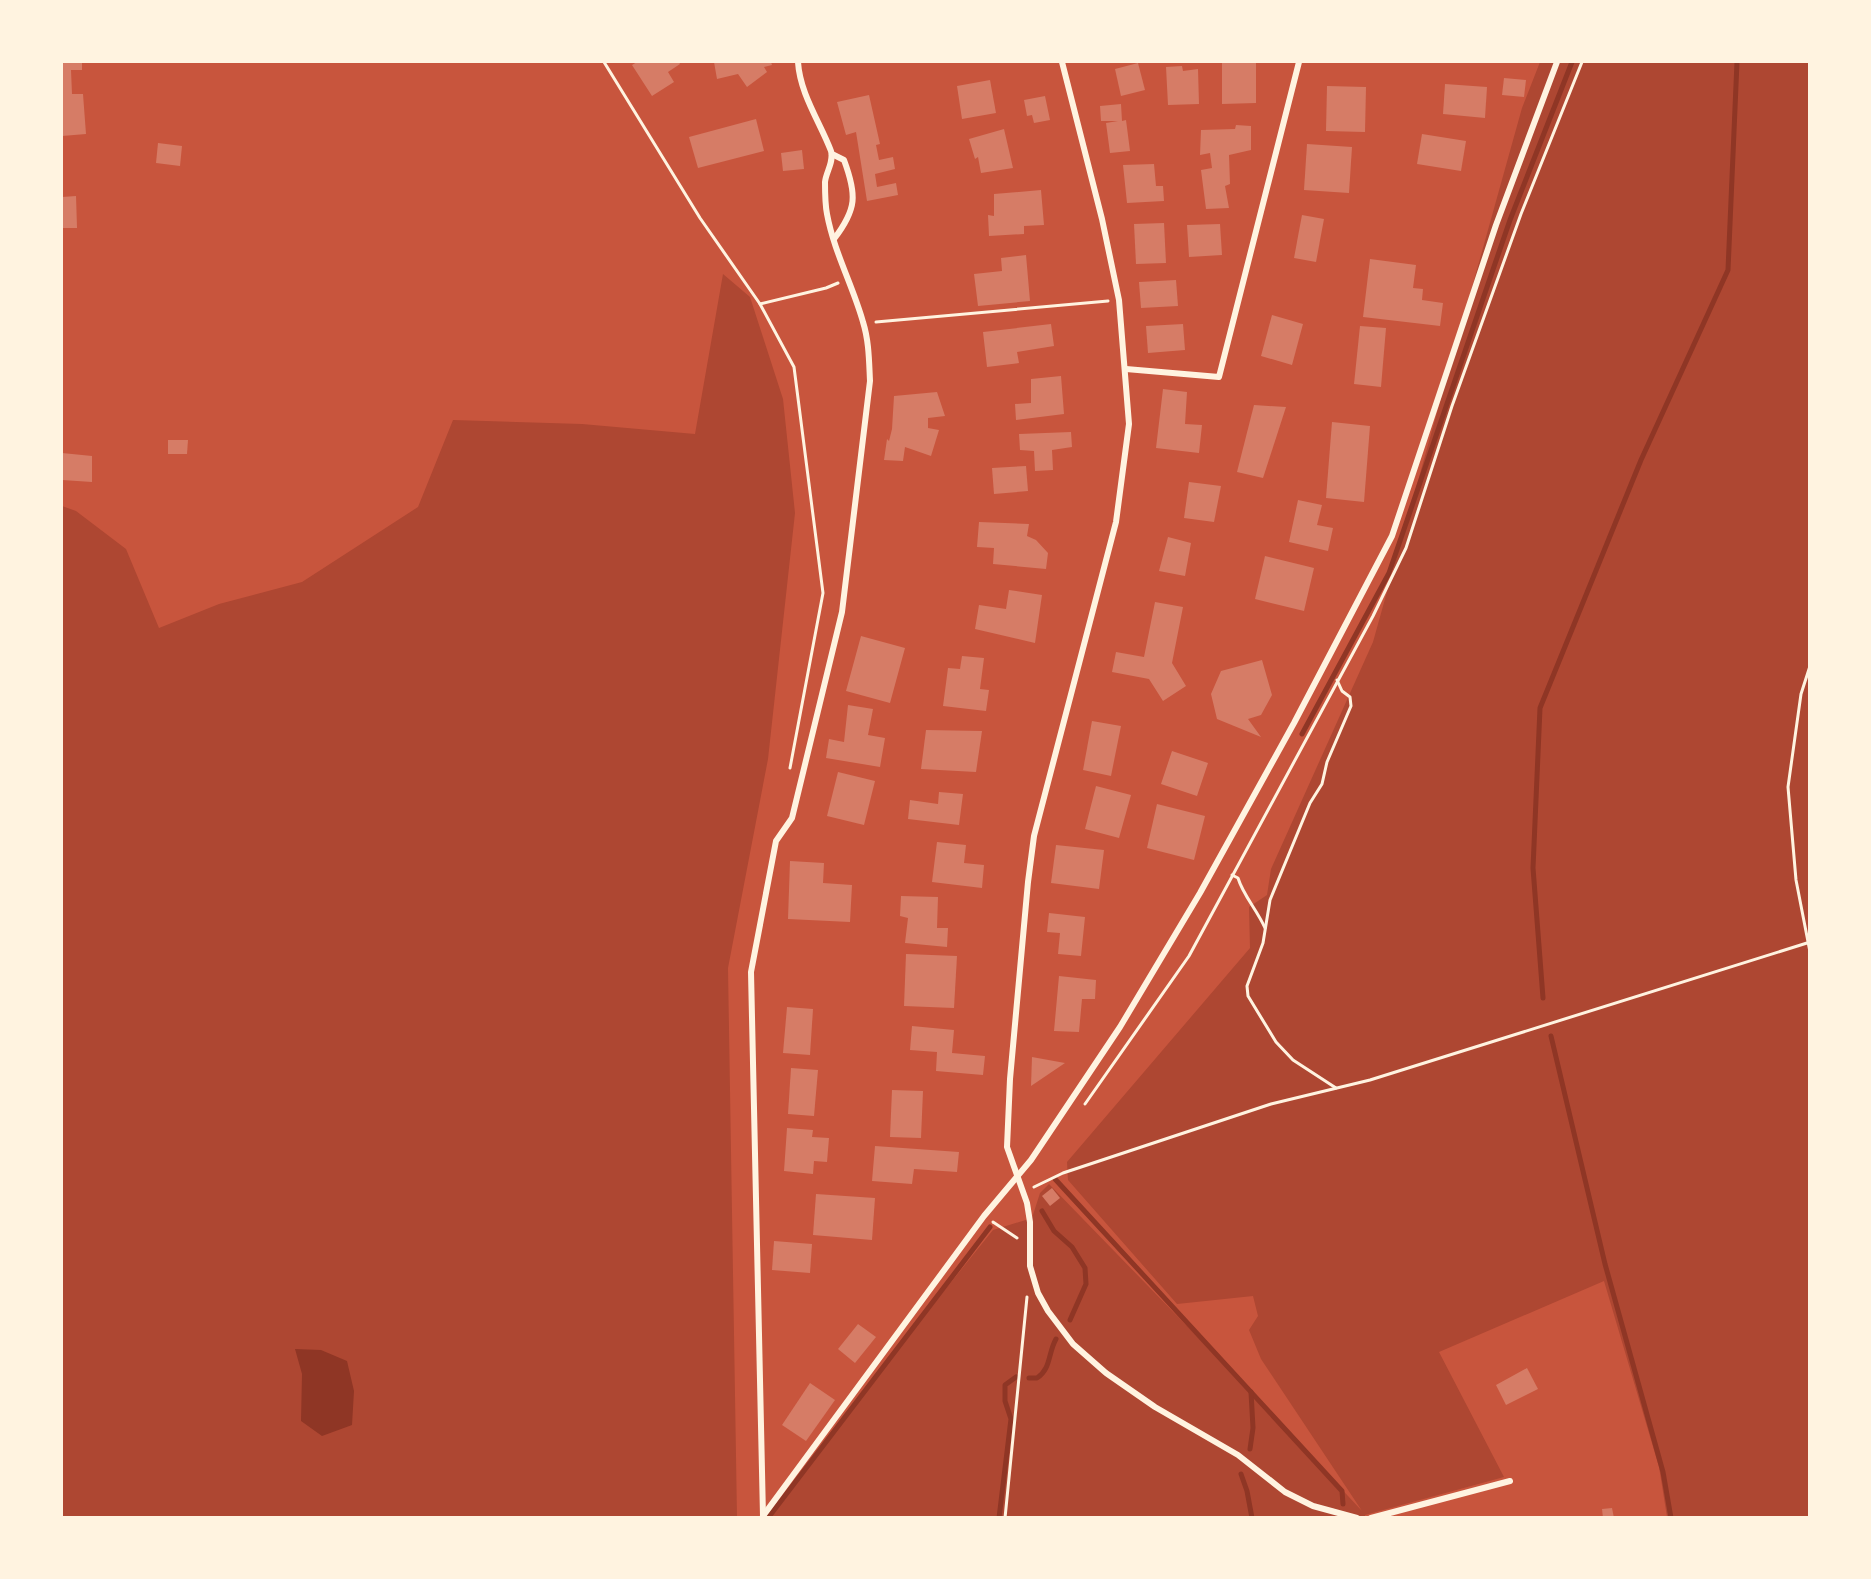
<svg xmlns="http://www.w3.org/2000/svg" width="1871" height="1579" font-family="Mulish,sans-serif">
	<style>
		.green { fill: #ae4732 }
		.water { fill: #8f3625 }
		.lines { fill: none; stroke-linecap: round; stroke-linejoin: round }
		.stream { stroke: #8f3625; stroke-width: 5 }
		.building { fill: #d67c66 }
		.path { stroke: #fff3e0; stroke-width: 3 }
		.minor { stroke: #fff3e0; stroke-width: 6 }
	</style>
	<rect width="100%" height="100%" fill="#c8553d"/>
	<!-- green -->
	<g class="green">
		<path d="M1540 62H1809V1517H1667L1659 1467 1604 1281 1439 1352 1504 1477 1365 1515V1517L770 1518 895 1352 993 1230 1032 1218 1040 1193 1049 1184 1251 1392 1362 1511 1261 1359 1249 1330 1258 1316 1253 1296 1177 1304 1068 1180 1067 1162 1250 948 1249 907 1267 895 1271 869 1373 642 1522 108Z"/>
		<path d="M723 274 750 297 783 399 795 513 768 759 728 968 737 1517 62 1518V506L76 511 126 549 159 628 219 604 302 582 418 507 453 420 582 424 695 434Z"/>
	</g>
	<!-- water -->
	<path class="water" d="M295 1349 321 1350 347 1361 354 1391 352 1425 322 1436 301 1421 302 1374Z"/>
	<g class="lines">
		<!-- stream -->
		<g class="stream">
			<path d="M1302 734 1389 573 1510 220 1572 62"/>
			<path d="M1543 998 1533 868 1540 708 1641 460 1728 270 1737 62"/>
			<path d="M1551 1036 1605 1264 1663 1472 1671 1518"/>
			<path d="M1055 1179 1342 1491 1343 1504"/>
			<path d="M1042 1211 1054 1231 1072 1247 1085 1268 1086 1284 1070 1320"/>
			<path d="M1029 1378H1037C1051 1369 1048 1353 1056 1339"/>
			<path d="M1250 1449 1253 1428 1251 1392"/>
			<path d="M1241 1474 1247 1491 1252 1518"/>
			<path d="M768 1518 990 1227"/>
			<path d="M999 1518 1011 1419 1005 1401V1385L1016 1377"/>
		</g>
	</g>
	<!-- building -->
	<g class="building">
		<path d="M62 62H82V70H71L72 94H83L86 134 62 136Z"/>
		<path d="M637 62H679L680 64 668 72 674 82 652 96 632 65Z"/>
		<path d="M714 62H771L772 65 764 67 767 72 747 87 738 74 717 79Z"/>
		<path d="M1222 62H1256V103L1222 104Z"/>
		<path d="M1138 63 1145 90 1121 96 1115 69Z"/>
		<path d="M1182 66 1183 71 1198 69 1199 104 1168 105 1166 67Z"/>
		<path d="M1504 78 1526 80 1524 97 1502 95Z"/>
		<path d="M990 80 996 113 962 119 957 86Z"/>
		<path d="M1445 84 1487 87 1485 118 1443 114Z"/>
		<path d="M1327 86 1366 87 1365 132 1326 131Z"/>
		<path d="M869 95 880 144 876 145 879 160 893 157 895 169 875 174 877 187 896 183 898 195 867 201 856 132 846 135 837 102Z"/>
		<path d="M1045 96 1050 120 1034 123 1032 115 1027 116 1024 100Z"/>
		<path d="M1121 104 1122 121 1126 120 1130 151 1110 153 1106 123 1118 121H1101L1100 106Z"/>
		<path d="M756 119 764 151 698 168 689 137Z"/>
		<path d="M1236 125 1251 126V150L1229 155 1230 184 1225 186 1229 208 1206 209 1201 170 1212 168 1210 153 1200 155 1201 130 1235 129Z"/>
		<path d="M1004 129 1013 168 981 173 978 157 975 159 969 139Z"/>
		<path d="M1422 134 1466 141 1461 171 1417 164Z"/>
		<path d="M158 143 182 146 180 166 156 163Z"/>
		<path d="M1307 144 1352 147 1349 193 1304 190Z"/>
		<path d="M802 150 804 169 783 171 781 153Z"/>
		<path d="M1154 164 1156 186H1163L1164 201 1127 203 1123 165Z"/>
		<path d="M1041 190 1044 225 1024 226V234L989 236 988 215 994 216V194Z"/>
		<path d="M76 196 77 228H62V197Z"/>
		<path d="M1302 215 1324 219 1316 262 1294 258Z"/>
		<path d="M1164 223 1166 263 1136 264 1134 224Z"/>
		<path d="M1220 224 1222 255 1189 257 1187 225Z"/>
		<path d="M1026 255 1030 301 978 306 974 274 1002 271 1001 258Z"/>
		<path d="M1370 259 1416 265 1413 288 1423 289 1422 300 1443 303 1440 326 1363 317Z"/>
		<path d="M1176 280 1178 306 1141 308 1139 282Z"/>
		<path d="M1272 315 1303 324 1292 365 1261 356Z"/>
		<path d="M1051 324 1054 346 1017 352 1019 363 987 367 983 332Z"/>
		<path d="M1183 324 1185 350 1148 353 1146 326Z"/>
		<path d="M1360 326 1386 328 1381 387 1354 384Z"/>
		<path d="M1061 376 1064 414 1016 420 1015 404 1031 403V379Z"/>
		<path d="M1163 389 1187 392 1185 424 1202 425 1199 453 1156 448Z"/>
		<path d="M937 392 945 416 928 418V428L939 430 931 456 905 447 903 461 884 460 887 439 889 441 892 429 894 396Z"/>
		<path d="M1254 405 1286 407 1263 478 1237 472Z"/>
		<path d="M1332 422 1370 426 1364 502 1326 498Z"/>
		<path d="M1071 432 1072 447 1052 450 1053 470 1035 471 1034 451 1020 450 1019 434Z"/>
		<path d="M168 440H188L187 454H168Z"/>
		<path d="M62 453 92 456V482L62 480Z"/>
		<path d="M1026 466 1028 491 994 494 992 468Z"/>
		<path d="M1189 482 1221 486 1214 522 1184 518Z"/>
		<path d="M1298 500 1322 505 1317 525 1333 528 1328 551 1289 542Z"/>
		<path d="M979 522 1029 524 1027 536 1036 540 1048 553 1046 569 993 564 994 548 977 547Z"/>
		<path d="M1168 537 1191 543 1185 576 1159 571Z"/>
		<path d="M1265 556 1314 568 1304 611 1255 599Z"/>
		<path d="M1009 590 1042 595 1035 643 975 629 979 605 1006 609Z"/>
		<path d="M1155 602 1183 607 1172 663 1186 686 1163 701 1149 679 1112 672 1116 652 1144 657Z"/>
		<path d="M861 636 905 648 890 703 846 691Z"/>
		<path d="M962 656 984 658 980 689 989 690 986 711 943 706 948 668 960 669Z"/>
		<path d="M1262 660 1272 695 1261 715 1248 719 1261 737 1217 719 1211 694 1221 671Z"/>
		<path d="M848 705 873 709 868 735 885 738 880 767 826 758 829 739 844 742Z"/>
		<path d="M1092 721 1121 726 1111 776 1083 770Z"/>
		<path d="M926 730 982 731 976 772 921 769Z"/>
		<path d="M1172 751 1208 763 1197 796 1161 784Z"/>
		<path d="M838 772 875 781 864 825 827 816Z"/>
		<path d="M1096 786 1131 795 1119 838 1085 829Z"/>
		<path d="M939 792 963 794 959 825 908 819 910 800 938 804Z"/>
		<path d="M1157 804 1205 816 1194 860 1147 848Z"/>
		<path d="M937 842 966 845 964 863 984 865 982 888 932 882Z"/>
		<path d="M1056 845 1104 850 1099 889 1051 883Z"/>
		<path d="M790 861 824 863 823 883 852 885 850 922 788 919Z"/>
		<path d="M901 896 938 897 937 928H948L947 947 905 943 908 918 900 916Z"/>
		<path d="M1049 913 1085 917 1081 956 1058 954 1060 933 1047 932Z"/>
		<path d="M906 954 957 956 954 1008 904 1006Z"/>
		<path d="M1059 976 1096 980 1095 999H1082L1079 1032 1054 1031Z"/>
		<path d="M787 1007 813 1009 810 1055 783 1053Z"/>
		<path d="M912 1026 954 1030 952 1053 985 1056 983 1075 936 1071 937 1052 910 1050Z"/>
		<path d="M1032 1057 1065 1063 1031 1086Z"/>
		<path d="M791 1068 818 1070 814 1116 788 1114Z"/>
		<path d="M892 1090 923 1091 921 1138 890 1137Z"/>
		<path d="M787 1128 813 1130 812 1137 829 1138 827 1162 814 1161 813 1174 784 1171Z"/>
		<path d="M875 1146 959 1152 957 1172 914 1169 912 1184 872 1181Z"/>
		<path d="M1052 1188 1060 1198 1050 1206 1042 1196Z"/>
		<path d="M816 1194 875 1198 872 1240 813 1235Z"/>
		<path d="M774 1241 812 1244 810 1273 772 1270Z"/>
		<path d="M858 1324 876 1337 855 1363 838 1349Z"/>
		<path d="M1527 1368 1538 1389 1506 1405 1496 1385Z"/>
		<path d="M810 1383 835 1400 806 1441 782 1425Z"/>
		<path d="M1612 1508 1614 1518H1603L1602 1509Z"/>
	</g>
	<g class="lines">
		<!-- path -->
		<g class="path">
			<path d="M604 62 700 218 760 304 794 367 823 593 790 768"/>
			<path d="M760 304 826 288 838 283"/>
			<path d="M876 322 1108 301"/>
			<path d="M1810 666 1801 694 1788 787 1796 880 1810 952"/>
			<path d="M1232 875 1238 878C1243 895 1257 910 1265 928"/>
			<path d="M1336 1088 1293 1060 1276 1042 1248 996 1247 986 1263 943 1270 900 1310 803 1322 784 1327 762 1351 706 1350 697 1342 691 1337 680"/>
			<path d="M1085 1104 1189 956 1373 616 1406 548 1452 406 1521 214 1582 62"/>
			<path d="M1034 1187 1063 1173 1271 1104 1370 1080 1807 943"/>
			<path d="M993 1222 1017 1238"/>
			<path d="M1005 1518 1027 1297"/>
		</g>
		<!-- minor -->
		<g class="minor">
			<path d="M1062 62 1102 219 1119 300 1129 424 1116 522 1034 836 1028 882 1010 1079 1007 1147 1027 1203 1030 1222V1266L1038 1293 1048 1311 1073 1344 1106 1373 1155 1407 1238 1455 1285 1492 1313 1506 1357 1518"/>
			<path d="M832 154 844 160C857 195 857 209 834 239"/>
			<path d="M1126 369 1219 377 1299 62"/>
			<path d="M763 1516 984 1216 1031 1160 1120 1027 1200 893 1294 723 1392 536 1496 225 1557 62"/>
			<path d="M763 1516 751 972 776 841 792 818 842 612 870 381C869 361 869 341 863 322 853 286 834 252 827 214 825 204 825 192 825 182 826 172 834 162 831 151 820 122 800 94 798 62"/>
			<path d="M1371 1518 1510 1481"/>
		</g>
	</g>
	<!-- border -->
	<rect width="1871" height="1579" fill="none" stroke="#fff3e0" stroke-width="126"/>
</svg>
